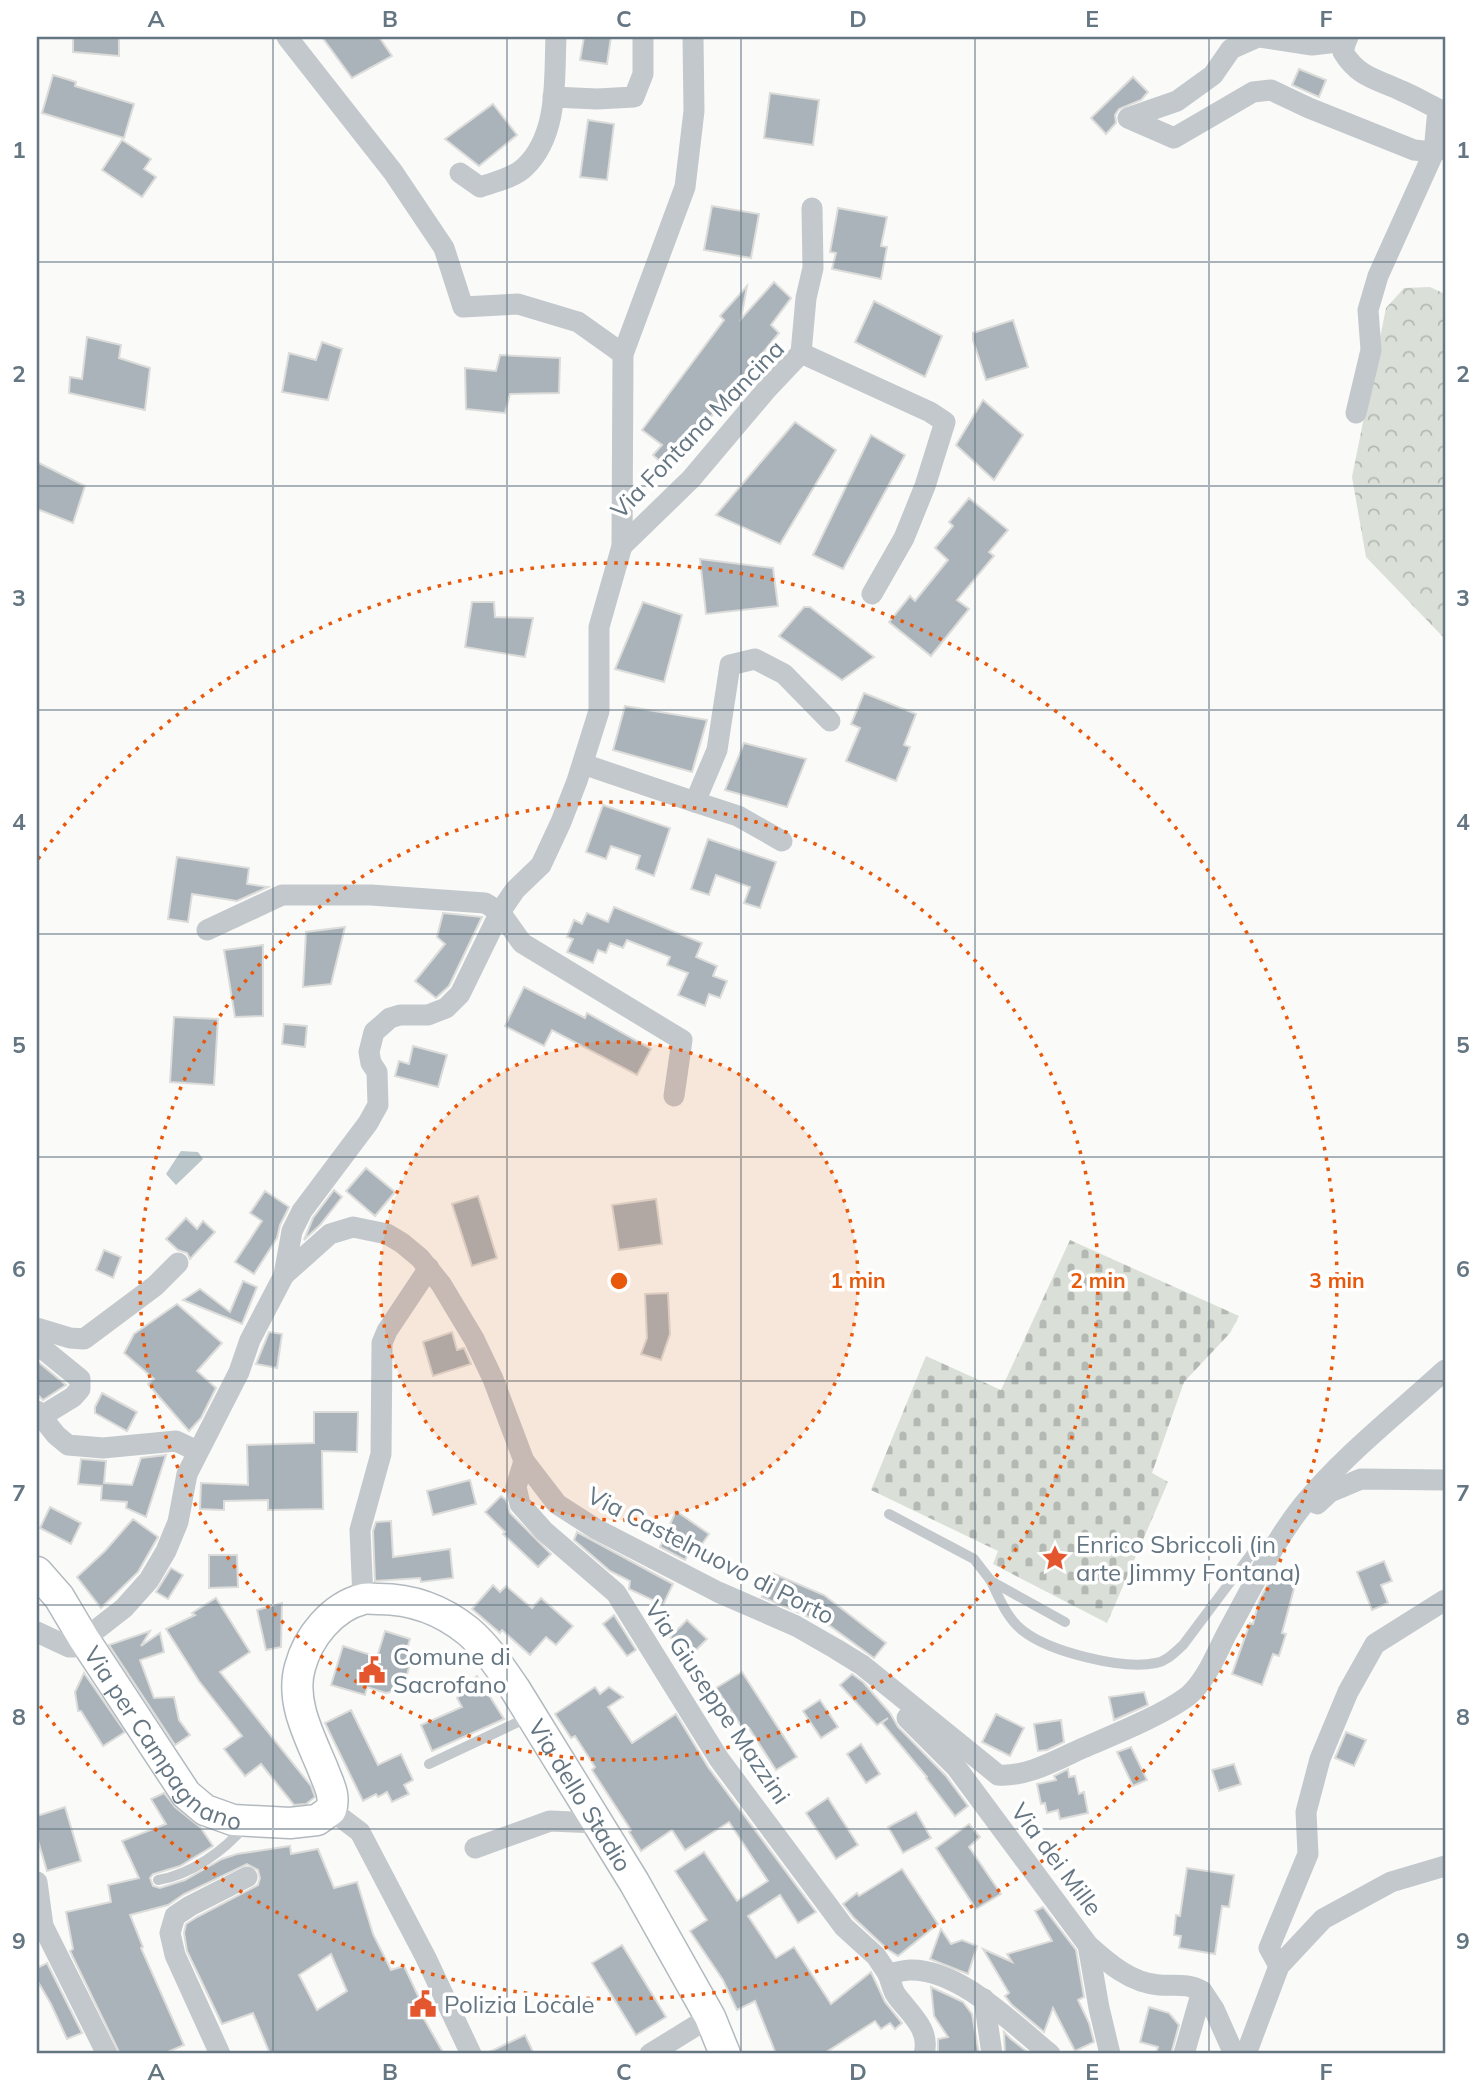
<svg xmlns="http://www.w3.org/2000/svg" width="1482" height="2091" font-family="Mulish,sans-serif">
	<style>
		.forest { fill: url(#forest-crowns) }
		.cemetery { fill: url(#cemetery-stones) }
		.water { fill: #bbc7cb }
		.building { fill: #aab3b9; stroke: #dcdcda; stroke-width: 2; fill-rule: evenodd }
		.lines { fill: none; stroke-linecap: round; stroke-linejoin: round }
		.secondary-casing { stroke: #b3babf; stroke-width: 33 }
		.lane { stroke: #c3c8cc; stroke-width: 10 }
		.street { stroke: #c3c8cc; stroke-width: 21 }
		.secondary { stroke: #fff; stroke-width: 30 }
		.grid { fill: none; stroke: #657683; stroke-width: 2; stroke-opacity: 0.55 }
		.ring { fill: none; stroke: #e8590c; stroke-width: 3.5; stroke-dasharray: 3.5 7 }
		.labels { text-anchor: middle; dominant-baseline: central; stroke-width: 7; stroke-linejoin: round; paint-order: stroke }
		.street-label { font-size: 24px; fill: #657683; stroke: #fff }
		.poi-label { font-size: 24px; fill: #657683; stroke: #fff; text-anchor: start }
		.centre { fill: #e8590c; stroke: #fff; stroke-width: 3.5 }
		.ring-label { font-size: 21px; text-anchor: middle; font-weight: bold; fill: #e8590c; stroke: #fff; stroke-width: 7; stroke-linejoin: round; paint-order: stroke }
		.neatline { fill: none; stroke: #657683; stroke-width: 2.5 }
		.grid-label { font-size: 23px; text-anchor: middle; font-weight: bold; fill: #657683 }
	</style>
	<defs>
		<pattern id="forest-crowns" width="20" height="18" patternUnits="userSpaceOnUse" patternTransform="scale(1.75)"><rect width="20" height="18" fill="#dadfd7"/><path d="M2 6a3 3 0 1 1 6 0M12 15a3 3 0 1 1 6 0" fill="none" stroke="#b4b9b4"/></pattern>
		<pattern id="cemetery-stones" width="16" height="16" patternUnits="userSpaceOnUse" patternTransform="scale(1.75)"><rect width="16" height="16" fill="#dadfd7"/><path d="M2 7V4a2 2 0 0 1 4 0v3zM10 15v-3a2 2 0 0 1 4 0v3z" fill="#b4b9b4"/></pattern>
	</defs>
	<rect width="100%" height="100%" fill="#fafaf8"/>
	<!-- forest -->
	<path class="forest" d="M1430 287 1445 294V639L1366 557 1352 477 1386 308 1404 288Z"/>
	<!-- cemetery -->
	<path class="cemetery" d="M1070 1240 1239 1316 1230 1333 1184 1382 1152 1473 1168 1482 1107 1623 993 1564 998 1551 871 1490 926 1356 1001 1390Z"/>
	<!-- water -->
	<path class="water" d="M181 1151 198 1152 203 1159 176 1185 166 1174Z"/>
	<!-- building -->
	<g class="building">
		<path d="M73 37H119V56L73 52Z"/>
		<path d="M322 37H379L392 56 352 78Z"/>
		<path d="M584 37H611L607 64 580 60Z"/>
		<path d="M1299 69 1326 80 1319 97 1292 85Z"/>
		<path d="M53 75 76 82 75 86 134 104 124 138 42 113Z"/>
		<path d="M1133 77 1148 92 1141 100 1119 109 1115 115 1116 123 1106 134 1091 118Z"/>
		<path d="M770 93 819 100 813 145 764 138Z"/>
		<path d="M493 104 517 135 479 166 445 139Z"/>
		<path d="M588 120 614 124 607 180 580 177Z"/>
		<path d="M122 140 151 159 144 169 156 177 142 197 102 170Z"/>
		<path d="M712 206 759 214 751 258 704 250Z"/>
		<path d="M838 208 887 217 881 246 887 247 881 279 832 269 836 253 830 252Z"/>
		<path d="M774 282 791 298 771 325 779 333 668 469 653 455 662 445 642 430 724 320 720 316 747 286 741 319Z"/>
		<path d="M874 301 942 336 925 377 855 342Z"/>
		<path d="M1013 320 1028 367 986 380 973 340V333Z"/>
		<path d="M87 337 121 345 119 358 150 368 145 410 69 393 70 377 82 379Z"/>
		<path d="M322 342 342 349 328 400 282 392 289 353 316 360Z"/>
		<path d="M500 355 560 358 559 393 510 394 505 413 466 409 465 368 496 371Z"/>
		<path d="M983 400 1023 435 994 480 956 445Z"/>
		<path d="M795 422 836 450 780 544 716 515Z"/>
		<path d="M871 435 905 455 843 569 813 555Z"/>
		<path d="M37 462 85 486 73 523 37 509Z"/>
		<path d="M969 498 1008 530 989 552 994 556 957 600 969 609 931 656 889 622 910 596 915 601 948 560 935 548 953 526 949 522Z"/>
		<path d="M700 559 773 568 778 606 706 614Z"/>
		<path d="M472 602H494L495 617 533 618 525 657 465 647Z"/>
		<path d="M643 602 682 615 664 682 615 669Z"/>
		<path d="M804 607H810L874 657 842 680 779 636Z"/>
		<path d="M864 693 916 714 904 745 910 747 896 781 846 761 860 728 851 724Z"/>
		<path d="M625 706 707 720 692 772 613 750Z"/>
		<path d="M744 743 806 759 787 807 725 790Z"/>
		<path d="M603 805 670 828 654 876 636 869 640 856 611 846 606 859 586 852Z"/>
		<path d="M708 839 776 862 760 908 744 903 750 887 716 875 709 895 691 889Z"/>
		<path d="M177 857 249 868 247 884 268 887 237 901 192 894 188 922 168 919Z"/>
		<path d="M614 907 702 943 696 957 717 966 713 976 727 981 720 998 709 994 705 1006 678 995 688 973 667 965 670 957 627 940 623 948 610 943 606 953 598 950 593 963 567 952 573 939 567 937 574 920 582 924 587 913 608 922Z"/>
		<path d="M443 913 482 917 449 986 436 998 415 981 445 944 437 937Z"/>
		<path d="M345 927 331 984 303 987 306 932Z"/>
		<path d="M263 945V1016L235 1017 224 950Z"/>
		<path d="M524 987 585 1018 587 1013 651 1049 637 1075 552 1030 544 1046 505 1026Z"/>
		<path d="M174 1017 218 1019 214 1085 170 1082Z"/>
		<path d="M284 1024 307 1026 305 1047 282 1044Z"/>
		<path d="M413 1046 447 1055 438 1087 395 1076 399 1061 409 1064Z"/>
		<path d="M366 1168 395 1192 375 1216 346 1191Z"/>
		<path d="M334 1190 342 1197 320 1225 304 1240 313 1218Z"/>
		<path d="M265 1191 289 1207 280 1225 277 1238 254 1274 235 1262 262 1221 250 1213Z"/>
		<path d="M478 1196 497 1258 472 1266 452 1204Z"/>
		<path d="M656 1199 662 1244 619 1250 612 1205Z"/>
		<path d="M186 1218 197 1229 203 1221 215 1232 190 1259 187 1253 178 1250 166 1239Z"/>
		<path d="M104 1250 121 1257 113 1278 96 1270Z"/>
		<path d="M243 1281 257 1287 242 1324 183 1300 200 1289 230 1312Z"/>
		<path d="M668 1293 670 1334 661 1360 641 1354 647 1338 645 1294Z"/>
		<path d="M177 1304 222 1343 197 1371 216 1388 201 1418 189 1431 148 1384 154 1379 124 1353 134 1334Z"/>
		<path d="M269 1332 282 1334 277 1368 256 1364Z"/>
		<path d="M452 1332 457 1350 464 1348 471 1364 433 1376 423 1342Z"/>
		<path d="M37 1361 66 1385 43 1400 37 1394Z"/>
		<path d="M102 1393 137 1412 127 1431 95 1413V1407Z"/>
		<path d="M314 1412H358L357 1452 322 1451 323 1509 268 1510V1500L224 1501V1510L200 1509 201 1483 248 1485 247 1445 314 1443Z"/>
		<path d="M166 1455 146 1517 126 1508 127 1502 101 1500 102 1486 78 1484 81 1459 106 1461 104 1483 132 1485 141 1458Z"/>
		<path d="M470 1480 476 1504 433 1515 427 1491Z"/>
		<path d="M501 1496 506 1500 510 1513 551 1554 538 1567 503 1534 505 1532 485 1512Z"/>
		<path d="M50 1507 81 1523 71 1544 40 1528Z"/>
		<path d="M676 1511 709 1534 695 1554 690 1551 685 1560 660 1547Z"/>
		<path d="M133 1519 158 1537 138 1572 101 1608 77 1577 105 1551Z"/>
		<path d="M391 1521 393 1557 450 1549 453 1578 421 1582 420 1578 375 1581 373 1531 376 1522Z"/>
		<path d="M577 1532 673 1584 663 1605 629 1589 630 1581 610 1571 574 1540Z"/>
		<path d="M209 1555H237L238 1587 209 1588Z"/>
		<path d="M1384 1561 1392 1581 1381 1585 1388 1603 1372 1610 1357 1572Z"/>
		<path d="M171 1568 183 1575 168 1599 156 1592Z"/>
		<path d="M772 1573 824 1595 886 1643 874 1658 830 1626 762 1597Z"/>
		<path d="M1271 1578 1295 1585 1282 1633 1286 1634 1279 1656 1273 1654 1262 1685 1232 1674 1250 1623 1253 1624 1259 1601Z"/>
		<path d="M493 1585 500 1592 506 1586 532 1608 541 1598 573 1626 556 1645 546 1637 530 1655 502 1630 500 1633 472 1609Z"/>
		<path d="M216 1598 250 1652 220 1672 311 1786 315 1797 306 1804 294 1805 261 1764 245 1776 224 1749 242 1736 199 1681 166 1629 195 1615 192 1613Z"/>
		<path d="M282 1603 281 1647 266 1650 257 1610Z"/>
		<path d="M614 1615 636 1650 627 1656 603 1624Z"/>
		<path d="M687 1620 707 1639 690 1656 670 1637Z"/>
		<path d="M150 1631 141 1646 160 1633 164 1652 140 1660 154 1698 174 1697 179 1720 190 1735 175 1745 109 1645Z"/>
		<path d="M385 1631 410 1639 406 1652 413 1654 405 1681 399 1690 386 1693 367 1687 365 1695 331 1685 343 1646 377 1657Z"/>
		<path d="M742 1672 797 1757 776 1770 749 1728 744 1730 716 1688Z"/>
		<path d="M84 1673 125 1732 103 1746 81 1711H78L75 1692Z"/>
		<path d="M852 1674 863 1682 890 1713 898 1727 946 1776 968 1806 955 1816 926 1778 927 1777 882 1723 888 1718 877 1725 840 1685Z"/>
		<path d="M477 1676 504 1719 432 1751 421 1725 462 1707 457 1698Z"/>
		<path d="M595 1687 600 1694 609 1687 623 1697 608 1707 632 1743 676 1714 708 1767 816 1912 798 1923 780 1895 748 1916 776 1958 794 1947 831 2004 871 1972 885 2002 902 2023 895 2029 890 2023 881 2029 875 2021 823 2054H776L755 2001 737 2010 723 1980 690 1931 707 1920 675 1871 704 1852 737 1901 768 1881 729 1822 685 1850 672 1830 641 1851 629 1832 631 1830 592 1770 595 1767 575 1736 571 1738 555 1714Z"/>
		<path d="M1144 1692 1148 1705 1114 1720 1109 1697Z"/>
		<path d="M820 1700 838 1727 821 1738 803 1711Z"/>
		<path d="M351 1710 378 1765 401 1754 413 1780 404 1785 409 1794 392 1802 387 1792 378 1797 376 1794 363 1801 325 1723Z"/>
		<path d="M996 1714 1024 1728 1010 1756 982 1742Z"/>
		<path d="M1061 1720 1064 1742 1047 1750 1038 1751 1034 1724Z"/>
		<path d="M1346 1732 1366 1740 1354 1766 1335 1758Z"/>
		<path d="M861 1744 880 1774 866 1783 847 1754Z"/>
		<path d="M1131 1747 1147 1780 1133 1786 1117 1752Z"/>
		<path d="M1234 1764 1241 1784 1219 1791 1212 1770Z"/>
		<path d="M1068 1769 1069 1777 1075 1776 1079 1794 1084 1792 1088 1813 1060 1819 1058 1810 1047 1813 1045 1803 1041 1804 1037 1784 1056 1780 1054 1776Z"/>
		<path d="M164 1793 175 1807 200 1827 213 1846 180 1866 153 1874 150 1878 153 1886 160 1888 185 1880 222 1859 237 1854 290 1846 291 1854 318 1849 334 1888 357 1882 373 1934 391 1970 404 1966 428 2017 424 2019 444 2054H270L253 2013 222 2024 187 1951 184 1933 186 1924 197 1917 258 1885 260 1878 258 1870 247 1864 184 1894 168 1905 130 1915 143 1947 141 1948 184 2045 163 2054H120L70 1951 73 1949 66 1912 111 1902 108 1885 139 1878 122 1841 166 1824 151 1799ZM331 1954 347 1991 317 2010 299 1975Z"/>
		<path d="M828 1798 858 1845 836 1859 806 1813Z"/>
		<path d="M65 1807 81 1861 47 1871 37 1837V1816Z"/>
		<path d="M916 1812 931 1838 903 1853 888 1827Z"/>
		<path d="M969 1824 980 1837 969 1847 1001 1894 976 1909 936 1848Z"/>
		<path d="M1187 1868 1234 1875 1229 1907 1222 1906 1215 1954 1179 1948 1181 1936 1174 1935 1176 1915 1180 1916Z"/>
		<path d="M902 1869 938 1924 898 1956 887 1949 854 1918 843 1904 857 1893 859 1896Z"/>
		<path d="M1043 1907 1076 1950 1084 1997 1078 2000 1089 2023 1094 2042 1075 2051 1053 2008 1044 2032 1012 2005 1005 1996 1009 1993 983 1949 1012 1962 1007 1954 1052 1941 1035 1911Z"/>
		<path d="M941 1929 951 1944 962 1940 977 1946 968 1974 930 1959Z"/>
		<path d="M622 1945 666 2017 636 2035 592 1963Z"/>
		<path d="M47 1963 82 2033 67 2039 51 2004 37 1980V1968Z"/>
		<path d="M931 1987 963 2002 972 2014 979 2054H938V2039L948 2037 934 2016Z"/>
		<path d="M1149 2007 1169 2013 1179 2025 1171 2054H1156L1158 2047 1140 2042Z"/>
		<path d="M1004 2032 1011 2039 1030 2054H1005Z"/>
		<path d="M525 2035 534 2054H485Z"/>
	</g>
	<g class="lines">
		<defs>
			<g id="secondary">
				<path id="s1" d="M37 1572 59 1597 84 1639 186 1794 205 1810 233 1820 290 1823 317 1820 331 1810C336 1795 328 1783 323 1769 310 1737 290 1702 300 1667 308 1637 332 1607 363 1599 367 1598 374 1599 379 1599 412 1599 442 1610 468 1631 487 1647 501 1669 515 1689L634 1882 710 2017 725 2054"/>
			</g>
		</defs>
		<!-- secondary casing -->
		<use href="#secondary" class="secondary-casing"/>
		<!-- lane -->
		<g class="lane">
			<path d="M889 1514 974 1559 991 1581 1065 1622"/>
			<path d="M991 1581C999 1598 1007 1618 1022 1630 1049 1652 1123 1670 1156 1663 1167 1661 1175 1652 1183 1645L1255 1549 1275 1539"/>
			<path d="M429 1764 531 1716"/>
			<path d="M158 1880C191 1875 225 1850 246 1825"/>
		</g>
		<!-- street -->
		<g class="street">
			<path d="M287 37 393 172 444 248 463 307 518 304 578 322 623 354"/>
			<path d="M1258 37 1231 49 1213 75 1177 101 1128 118 1174 138 1253 92 1271 90 1309 108 1414 150 1434 152 1445 148"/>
			<path d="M1260 37 1312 45 1346 41 1348 37"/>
			<path d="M1346 41 1343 52C1359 78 1377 79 1402 91 1414 96 1426 103 1438 109L1434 152 1378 276 1368 310 1371 350 1356 413"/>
			<path d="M553 97 597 99 634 97 643 74V37"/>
			<path d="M460 173 480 187C494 182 514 178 525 167 559 134 554 80 556 37"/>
			<path d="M801 353 806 298 813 268 812 208"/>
			<path d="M622 546 691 479 767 389 801 353 930 412 945 422 925 486 904 538 872 594"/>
			<path d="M583 764 695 802 717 750 730 665 755 659 784 674 830 721"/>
			<path d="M695 802 738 816 782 841"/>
			<path d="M207 930 282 895H371L485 903 500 912 522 943 682 1040 674 1096"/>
			<path d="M284 1275 292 1231 302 1211 368 1123 378 1105 377 1072 371 1063 369 1052 374 1032 390 1018 400 1015H428L446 1008 460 994 500 912 515 890 541 865 561 822 577 781 599 711V627L622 546 623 354 685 187 694 111 693 37"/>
			<path d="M37 1328 70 1338 84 1339 155 1286 178 1263"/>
			<path d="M37 1344 80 1379V1389L73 1397 42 1416"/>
			<path d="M37 1411 56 1435 68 1445 103 1448 176 1441 197 1451"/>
			<path d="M524 1461 516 1487 520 1504 544 1531 616 1593 719 1759 844 1927 876 1956 888 1974"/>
			<path d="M1317 1504 1330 1492 1361 1479 1445 1480"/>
			<path d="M363 1599 360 1530 381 1454 382 1343 387 1331 429 1268"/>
			<path d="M37 1632 69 1647H74L124 1608 149 1580 166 1551 178 1522 187 1474 239 1372 250 1340 284 1275 330 1234 353 1227 387 1234 402 1243 420 1258 441 1284 474 1339 493 1379 524 1461 557 1504 596 1529 718 1592 796 1626 836 1649 862 1665 998 1775C1028 1777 1056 1760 1083 1748 1113 1735 1163 1715 1188 1696 1206 1681 1216 1654 1227 1633 1251 1590 1272 1544 1303 1505 1344 1455 1397 1414 1445 1370"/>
			<path d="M907 1718 956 1767 1088 1945C1108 1963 1131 1983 1159 1985 1175 1986 1188 1983 1202 1991L1184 2054"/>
			<path d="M331 1810 360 1832 426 1958 471 2054"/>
			<path d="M475 1848 550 1821 597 1823"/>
			<path d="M37 1882 43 1926 107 2054"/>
			<path d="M1088 1945 1099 2008 1110 2054"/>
			<path d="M1279 1966 1269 1948 1308 1854 1306 1812 1320 1759 1348 1692 1375 1644 1445 1600"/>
			<path d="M1202 1991 1214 2009 1234 2054"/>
			<path d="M984 1999 992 2054"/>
			<path d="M220 2054 175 1955 170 1933 175 1916 190 1906 247 1877"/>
			<path d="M650 2054 710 2017"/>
			<path d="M924 2054C931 2029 909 2013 896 1995 892 1989 891 1981 888 1974 895 1973 903 1970 910 1970 960 1969 1014 2025 1050 2054"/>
			<path d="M1246 2054 1279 1966 1323 1919 1391 1882 1445 1866"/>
		</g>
		<!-- secondary -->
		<use href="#secondary" class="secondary"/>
	</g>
	<!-- grid -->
	<path class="grid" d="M273 37V2054M507 37V2054M741 37V2054M975 37V2054M1209 37V2054M37 262H1445M37 486H1445M37 710H1445M37 934H1445M37 1157H1445M37 1381H1445M37 1605H1445M37 1829H1445"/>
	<!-- distance rings -->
	<circle cx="619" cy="1281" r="239" fill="#e8590c" fill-opacity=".12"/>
	<g class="ring">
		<circle cx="619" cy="1281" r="239"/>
		<circle cx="619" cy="1281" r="479"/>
		<path d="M38 859A718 718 0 1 1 38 1703"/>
	</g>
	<!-- icons -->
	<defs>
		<symbol id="sight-bare" viewBox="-9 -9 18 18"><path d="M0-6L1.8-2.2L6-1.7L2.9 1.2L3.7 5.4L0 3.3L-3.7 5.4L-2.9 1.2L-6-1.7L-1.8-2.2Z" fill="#e4572e" stroke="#fff" stroke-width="2.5" paint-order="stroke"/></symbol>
		<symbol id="civic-bare" viewBox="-9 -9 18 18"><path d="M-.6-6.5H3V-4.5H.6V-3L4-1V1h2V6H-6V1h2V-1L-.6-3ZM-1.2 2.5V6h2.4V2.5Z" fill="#e4572e" stroke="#fff" stroke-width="2.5" paint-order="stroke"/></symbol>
	</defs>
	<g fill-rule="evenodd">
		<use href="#sight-bare" x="1036" y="1539" width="38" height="38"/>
		<use href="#civic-bare" x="353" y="1651" width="38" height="38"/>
		<use href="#civic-bare" x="404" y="1985" width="38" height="38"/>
	</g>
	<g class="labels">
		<!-- street labels -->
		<g class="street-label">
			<text transform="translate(697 429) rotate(-46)">Via Fontana Mancina</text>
			<text transform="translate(711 1555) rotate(27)">Via Castelnuovo di Porto</text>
			<text transform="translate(718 1702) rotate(56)">Via Giuseppe Mazzini</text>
			<text stroke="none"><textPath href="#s1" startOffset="212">Via per Campagnano</textPath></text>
			<text stroke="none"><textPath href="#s1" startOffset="982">Via dello Stadio</textPath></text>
			<text transform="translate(1057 1859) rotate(53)">Via dei Mille</text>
		</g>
		<!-- poi labels -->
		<g class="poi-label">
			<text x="1076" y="1544">Enrico Sbriccoli (in<tspan x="1076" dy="28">arte Jimmy Fontana)</tspan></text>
			<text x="393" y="1656">Comune di<tspan x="393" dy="28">Sacrofano</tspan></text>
			<text x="444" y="2004">Polizia Locale</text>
		</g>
	</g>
	<circle cx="619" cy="1281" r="10" class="centre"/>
	<g class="ring-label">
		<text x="858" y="1288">1 min</text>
		<text x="1098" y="1288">2 min</text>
		<text x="1337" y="1288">3 min</text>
	</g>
	<!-- border -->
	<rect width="1482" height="2091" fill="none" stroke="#ffffff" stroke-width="77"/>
	<rect x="38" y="38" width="1406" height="2014" class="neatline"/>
	<g class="grid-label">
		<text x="156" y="27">A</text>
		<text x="390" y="27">B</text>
		<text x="624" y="27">C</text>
		<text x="858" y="27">D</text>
		<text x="1092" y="27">E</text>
		<text x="1326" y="27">F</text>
		<text x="19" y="158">1</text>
		<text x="1463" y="158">1</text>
		<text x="19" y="382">2</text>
		<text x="1463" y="382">2</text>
		<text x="19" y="606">3</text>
		<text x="1463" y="606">3</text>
		<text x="19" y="830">4</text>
		<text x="1463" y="830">4</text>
		<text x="19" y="1053">5</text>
		<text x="1463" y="1053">5</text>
		<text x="19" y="1277">6</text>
		<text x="1463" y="1277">6</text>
		<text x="19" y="1501">7</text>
		<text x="1463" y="1501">7</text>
		<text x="19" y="1725">8</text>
		<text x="1463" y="1725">8</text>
		<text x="19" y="1949">9</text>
		<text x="1463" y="1949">9</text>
		<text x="156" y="2080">A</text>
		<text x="390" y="2080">B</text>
		<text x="624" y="2080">C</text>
		<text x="858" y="2080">D</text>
		<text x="1092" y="2080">E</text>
		<text x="1326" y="2080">F</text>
	</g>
</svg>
